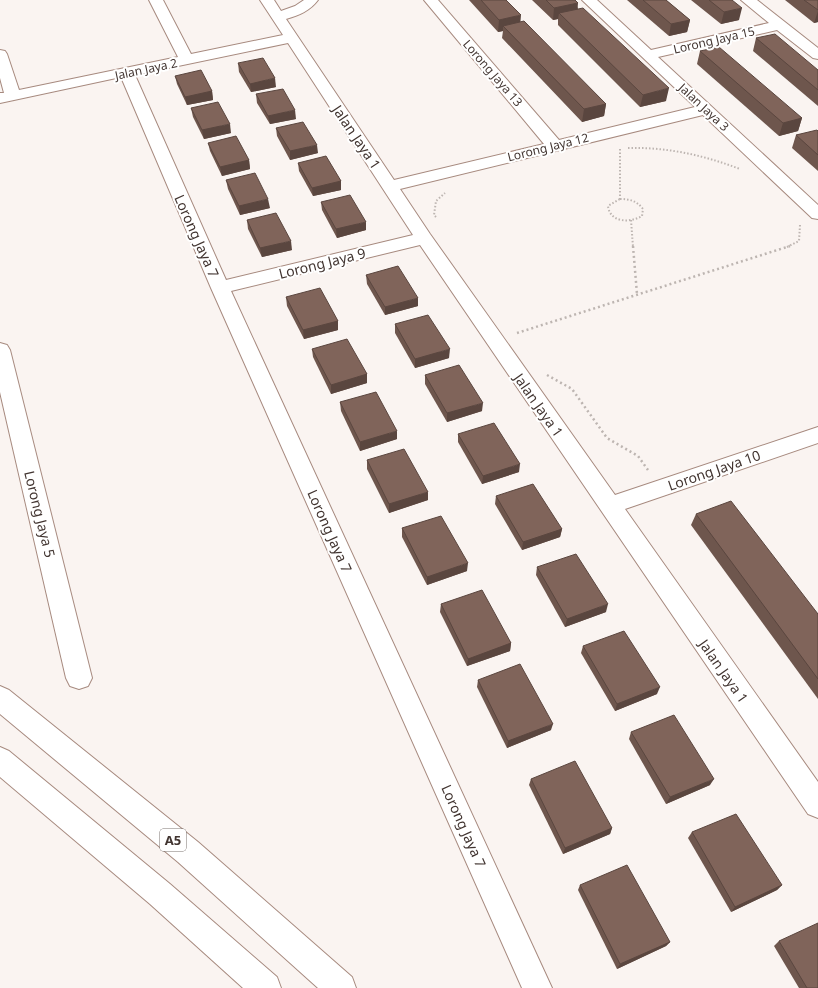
<svg xmlns="http://www.w3.org/2000/svg" width="818" height="988" font-family="'Noto Sans',sans-serif">
	<style>
		.lines { fill: none; stroke-linecap: round; stroke-linejoin: round }
		.minor-casing { stroke: #a78a7f; stroke-width: 2 }
		.highway-casing { stroke: #a78a7f; stroke-width: 2 }
		.path-far1 { stroke: #bdb5b1; stroke-width: 2; stroke-dasharray: 1.5 2; stroke-linecap: butt }
		.path { stroke: #bdb5b1; stroke-width: 2.5; stroke-dasharray: 2 3; stroke-linecap: butt }
		.minor { fill: #fff; fill-rule: evenodd }
		.highway { fill: #fff; fill-rule: evenodd }
		.wall { fill: #6e564d }
		.shaded-wall { fill: #5a463f }
		.building { fill: #80645a; stroke: #5a463f }
		.labels { text-anchor: middle; dominant-baseline: central; stroke-width: 4; stroke-linejoin: round; paint-order: stroke }
		.far-street-label { font-size: 12px; fill: #423531; stroke: #fff }
		.shield { fill: #fff; stroke: #7b726f; stroke-width: 1 }
		.shield-label { font-size: 13px; font-weight: bold; fill: #423531 }
		.street-label { font-size: 14px; fill: #423531; stroke: #fff }
	</style>
	<rect width="100%" height="100%" fill="#faf4f1"/>
	<g class="lines">
		<defs>
			<g id="minor">
				<path d="M149 0H163L191 54 283 35 260 0H274L281 11 295 6 304 0H318C310 11 299 15 286 19L394 180 544 144 424 0H438L559 140 695 107 582 0H597L651 50 769 23 741 0H757L818 48V59L813 58 777 30 658 57 818 205V219L812 218 703 115 400 189 430 234 615 495 818 427V443L625 509 818 782V818L808 814 420 245 231 291 552 988H522L211 288 121 77 0 103V93H4L0 78V50L5 51 7 54 19 90 178 57ZM288 43 413 235 226 280 135 75Z"/>
				<path d="M0 343 7 345 10 350 92 678 88 686 79 689 70 686 66 678 0 392Z"/>
			</g>
			<g id="highway">
				<path d="M0 686 9 690 198 842 352 977 356 988H318L178 862 0 714Z"/>
				<path d="M0 747 9 751 170 884 277 977 281 988H243L150 904 0 777Z"/>
			</g>
		</defs>
		<!-- minor casing -->
		<use href="#minor" class="minor-casing"/>
		<!-- highway casing -->
		<use href="#highway" class="highway-casing"/>
		<!-- path-far1 -->
		<g class="path-far1">
			<path d="M628 148C667 147 703 155 740 169"/>
			<path d="M620 149V199"/>
			<path d="M620 199C630 199 637 201 643 209L642 216C630 223 610 223 608 206Z"/>
			<path d="M436 217 434 215 436 201 445 193"/>
			<path d="M631 220 633 247"/>
			<path d="M787 247 799 241 800 225"/>
		</g>
		<!-- path -->
		<g class="path">
			<path d="M633 246 637 294"/>
			<path d="M517 333 790 246"/>
			<path d="M547 375 572 389 607 438 638 456 648 470"/>
		</g>
		<!-- minor -->
		<use href="#minor" class="minor"/>
		<!-- highway -->
		<use href="#highway" class="highway"/>
	</g>
	<!-- wall -->
	<g class="wall">
		<path d="M469 0H506L520 22 606 104 604 116 582 122 502 38 503 31 498 32Z"/>
		<path d="M532 0H575L578 9 666 101 640 107 558 25V19L553 20Z"/>
		<path d="M627 0H666L690 20 687 32 669 36Z"/>
		<path d="M691 0H732L739 20 721 24Z"/>
		<path d="M785 0H818V22L814 23Z"/>
		<path d="M756 38 818 70V106L753 51Z"/>
		<path d="M700 51 802 118 798 131 779 136 697 64Z"/>
		<path d="M238 63 276 87 251 92 239 72Z"/>
		<path d="M175 76 212 91 213 100 187 105 177 84Z"/>
		<path d="M256 94 296 119 270 124 257 103Z"/>
		<path d="M191 108 231 133 204 139 193 117Z"/>
		<path d="M276 128 318 153 290 160 277 136Z"/>
		<path d="M818 131V171L792 148 796 135Z"/>
		<path d="M208 143 249 160 250 169 222 176 210 151Z"/>
		<path d="M298 163 341 181V190L313 196 299 171Z"/>
		<path d="M226 180 270 208 240 215 228 189Z"/>
		<path d="M321 202 366 230 337 238 322 210Z"/>
		<path d="M247 220 292 250 262 257 248 229Z"/>
		<path d="M366 275 418 306 385 315 367 284Z"/>
		<path d="M286 297 338 321V330L304 339 287 306Z"/>
		<path d="M395 324 449 358 415 368 395 333Z"/>
		<path d="M312 349 367 374V383L331 394 313 357Z"/>
		<path d="M425 375 482 411 447 422 425 384Z"/>
		<path d="M340 402 397 439 360 451 341 411Z"/>
		<path d="M458 434 519 472 482 484 458 442Z"/>
		<path d="M367 460 428 500 389 513 367 469Z"/>
		<path d="M496 496 562 529 560 537 522 550 495 504Z"/>
		<path d="M696 514 818 614V699L691 525Z"/>
		<path d="M402 528 467 571 427 585 402 537Z"/>
		<path d="M537 567 606 612 565 627 536 575Z"/>
		<path d="M441 604 511 643 510 651 467 666 440 612Z"/>
		<path d="M583 646 657 694 615 711 581 653Z"/>
		<path d="M478 680 551 730 507 748 477 687Z"/>
		<path d="M631 732 710 785 666 804 629 739Z"/>
		<path d="M531 779 612 828 610 834 563 854 529 785Z"/>
		<path d="M692 832 782 885 777 890 731 912 688 838Z"/>
		<path d="M580 885 670 942 666 946 617 969 578 890Z"/>
		<path d="M779 941 818 988H799L774 946Z"/>
	</g>
	<!-- shaded-wall -->
	<g class="shaded-wall">
		<path d="M578 3 577 15 559 13 558 19 553 20 554 8Z"/>
		<path d="M742 8 739 20 721 24 724 12Z"/>
		<path d="M818 11V22L814 23Z"/>
		<path d="M521 15 520 27 503 26V31L498 32 499 20Z"/>
		<path d="M690 20 687 32 669 36 671 24Z"/>
		<path d="M275 78 276 87 251 92 250 84Z"/>
		<path d="M669 88 666 101 640 107 643 95Z"/>
		<path d="M212 91 213 100 187 105 185 97Z"/>
		<path d="M606 104 604 116 582 122 584 109Z"/>
		<path d="M295 110 296 119 270 124 268 116Z"/>
		<path d="M802 118 798 131 779 136 783 123Z"/>
		<path d="M230 124 231 133 204 139 202 130Z"/>
		<path d="M317 145 318 153 290 160V151Z"/>
		<path d="M249 160 250 169 222 176 220 167Z"/>
		<path d="M341 181V190L313 196 312 188Z"/>
		<path d="M268 199 270 208 240 215 239 206Z"/>
		<path d="M366 222V230L337 238 336 229Z"/>
		<path d="M291 241 292 250 262 257 260 248Z"/>
		<path d="M418 298V306L385 315V307Z"/>
		<path d="M338 321V330L304 339 303 330Z"/>
		<path d="M450 349 449 358 415 368V359Z"/>
		<path d="M367 374V383L331 394V385Z"/>
		<path d="M483 403 482 411 447 422V413Z"/>
		<path d="M397 431V439L360 451V442Z"/>
		<path d="M520 464 519 472 482 484 483 476Z"/>
		<path d="M428 492V500L389 513V504Z"/>
		<path d="M562 529 560 537 522 550 523 542Z"/>
		<path d="M468 563 467 571 427 585V577Z"/>
		<path d="M608 604 606 612 565 627 567 619Z"/>
		<path d="M511 643 510 651 467 666 468 659Z"/>
		<path d="M660 687 657 694 615 711 617 704Z"/>
		<path d="M553 724 551 730 507 748 508 741Z"/>
		<path d="M714 779 710 785 666 804 670 797Z"/>
		<path d="M612 828 610 834 563 854 565 848Z"/>
		<path d="M782 885 777 890 731 912 735 907Z"/>
		<path d="M670 942 666 946 617 969 620 964Z"/>
	</g>
	<!-- building -->
	<g class="building">
		<path d="M481 0H506L521 15 499 20Z"/>
		<path d="M546 0H575L578 3 554 8Z"/>
		<path d="M643 0H666L690 20 671 24Z"/>
		<path d="M709 0H732L742 8 724 12Z"/>
		<path d="M804 0H818V10Z"/>
		<path d="M583 8 669 88 643 95 559 13Z"/>
		<path d="M524 21 606 104 584 109 503 26Z"/>
		<path d="M775 34 818 70V90L756 38Z"/>
		<path d="M719 47 802 118 783 123 700 51Z"/>
		<path d="M263 58 275 78 250 84 238 63Z"/>
		<path d="M201 70 212 91 185 97 175 76Z"/>
		<path d="M283 89 295 110 268 116 256 94Z"/>
		<path d="M218 102 230 124 202 130 191 108Z"/>
		<path d="M303 122 317 145 290 151 276 128Z"/>
		<path d="M817 130 818 131V155L796 135Z"/>
		<path d="M236 136 249 160 220 167 208 143Z"/>
		<path d="M326 156 341 181 312 188 298 163Z"/>
		<path d="M255 173 268 199 239 206 226 180Z"/>
		<path d="M350 195 366 222 336 229 321 202Z"/>
		<path d="M276 213 291 241 260 248 247 220Z"/>
		<path d="M398 266 418 298 385 307 366 275Z"/>
		<path d="M320 288 338 321 303 330 286 297Z"/>
		<path d="M428 315 450 349 415 359 395 324Z"/>
		<path d="M347 339 367 374 331 385 312 349Z"/>
		<path d="M459 365 483 403 447 413 425 375Z"/>
		<path d="M376 392 397 431 360 442 340 402Z"/>
		<path d="M494 423 520 464 483 476 458 434Z"/>
		<path d="M404 449 428 492 389 504 367 460Z"/>
		<path d="M533 484 562 529 523 542 496 496Z"/>
		<path d="M731 501 818 614V679L696 514Z"/>
		<path d="M441 516 468 563 427 577 402 528Z"/>
		<path d="M576 554 608 604 567 619 537 567Z"/>
		<path d="M482 590 511 643 468 659 441 604Z"/>
		<path d="M624 631 660 687 617 704 583 646Z"/>
		<path d="M520 664 553 724 508 741 478 680Z"/>
		<path d="M674 715 714 779 670 797 631 732Z"/>
		<path d="M575 761 612 828 565 848 531 779Z"/>
		<path d="M736 814 782 885 735 907 692 832Z"/>
		<path d="M627 865 670 942 620 964 580 885Z"/>
		<path d="M818 923V988H807L779 941Z"/>
	</g>
	<g class="labels">
		<!-- far-street labels -->
		<g class="far-street-label">
			<text transform="translate(714 40) rotate(-13)">Lorong Jaya 15</text>
			<text transform="translate(146 69) rotate(-12)">Jalan Jaya 2</text>
			<text transform="translate(493 73) rotate(49)">Lorong Jaya 13</text>
			<text transform="translate(704 107) rotate(43)">Jalan Jaya 3</text>
			<text transform="translate(548 147) rotate(-14)">Lorong Jaya 12</text>
		</g>
		<!-- shield labels -->
		<rect class="shield" x="160" y="829" width="26" height="22" rx="3"/>
		<g class="shield-label">
			<text x="173" y="840">A5</text>
		</g>
		<!-- street labels -->
		<g class="street-label">
			<text transform="translate(357 137) rotate(56)">Jalan Jaya 1</text>
			<text transform="translate(197 236) rotate(66)">Lorong Jaya 7</text>
			<text transform="translate(322 263) rotate(-14)">Lorong Jaya 9</text>
			<text transform="translate(539 405) rotate(55)">Jalan Jaya 1</text>
			<text transform="translate(714 470) rotate(-19)">Lorong Jaya 10</text>
			<text transform="translate(40 514) rotate(76)">Lorong Jaya 5</text>
			<text transform="translate(330 531) rotate(66)">Lorong Jaya 7</text>
			<text transform="translate(724 671) rotate(55)">Jalan Jaya 1</text>
			<text transform="translate(464 826) rotate(66)">Lorong Jaya 7</text>
		</g>
	</g>
</svg>
